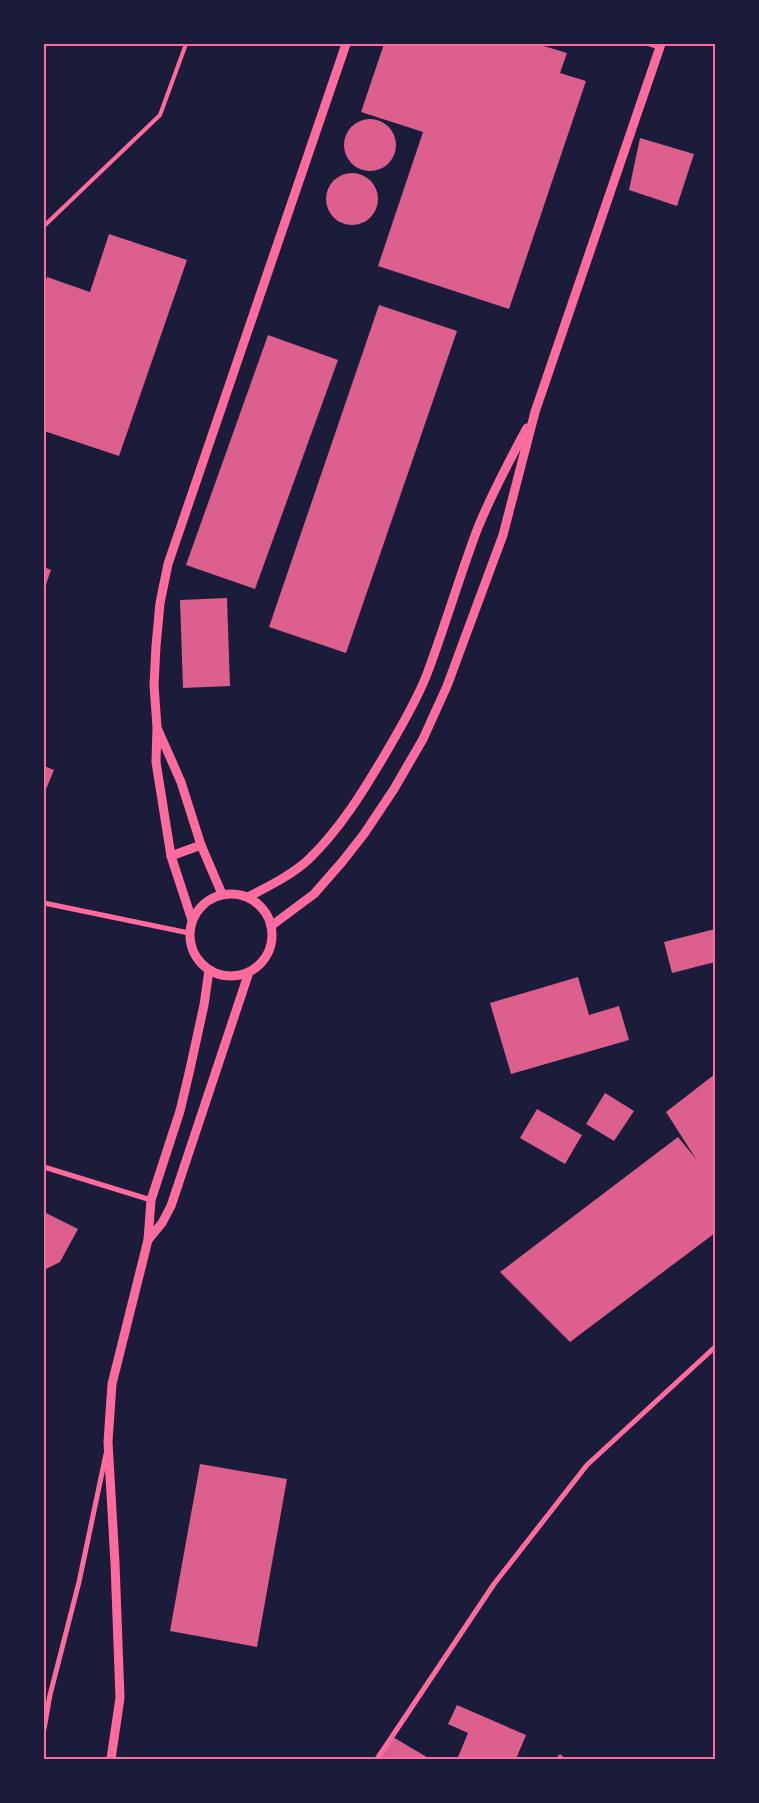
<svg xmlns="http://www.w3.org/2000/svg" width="759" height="1803" font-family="'Asap Condensed',sans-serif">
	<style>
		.building { fill: #dd5f8e }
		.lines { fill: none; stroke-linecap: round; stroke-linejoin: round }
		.service { stroke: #ff6b9d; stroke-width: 4 }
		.minor { stroke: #ff6b9d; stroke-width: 5 }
		.tertiary { stroke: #ff6b9d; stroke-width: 9 }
		.neatline { fill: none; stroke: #ff6b9d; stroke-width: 2 }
	</style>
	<rect width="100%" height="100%" fill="#1b1b3a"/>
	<!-- building -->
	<g class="building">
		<path d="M384 44H537L567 53 560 73 586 81 509 309 378 266 423 132 361 112Z"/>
		<circle cx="370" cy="145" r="26"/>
		<path d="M640 138 694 154 677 206 629 190Z"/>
		<circle cx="352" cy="199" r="26"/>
		<path d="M109 234 187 260 119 456 44 431V286L47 277 90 292Z"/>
		<path d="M379 305 457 331 346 653 269 627Z"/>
		<path d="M268 335 338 360 255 589 186 565Z"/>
		<path d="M44 567 51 570 44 590Z"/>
		<path d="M227 598 230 686 183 688 180 600Z"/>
		<path d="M44 766 54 770 44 794Z"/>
		<path d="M715 929V962L672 973 664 942Z"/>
		<path d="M578 977 589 1015 619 1006 629 1040 511 1074 490 1003Z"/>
		<path d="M715 1074V1233L570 1342 500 1272 678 1137 696 1159 666 1112Z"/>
		<path d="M605 1093 634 1111 614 1141 586 1124Z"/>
		<path d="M537 1109 582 1135 565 1164 520 1138Z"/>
		<path d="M44 1212 78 1229 60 1262 44 1270Z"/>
		<path d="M200 1464 287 1479 257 1647 170 1631Z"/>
		<path d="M457 1705 526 1735 516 1759H464L458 1757 468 1733 448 1724Z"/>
		<path d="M393 1737 430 1759H379Z"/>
		<path d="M560 1754 566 1759H555Z"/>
	</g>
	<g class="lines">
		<!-- service -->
		<path class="service" d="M44 226 160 115 186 44"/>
		<!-- minor -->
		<g class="minor">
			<path d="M650 44 660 47"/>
			<path d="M44 903 189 933"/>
			<path d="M44 1167 151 1200"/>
			<path d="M44 1729 50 1695 79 1582 106 1454"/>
			<path d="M377 1759 494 1584 587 1465 715 1347"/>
		</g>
		<!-- tertiary -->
		<g class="tertiary">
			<path d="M158 730 181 782 201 845 222 894"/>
			<path d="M171 856 201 845"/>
			<circle cx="231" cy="935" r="41"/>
			<path d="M248 897C269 886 292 875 309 859 341 828 364 790 387 751 401 727 417 700 427 674 445 626 459 578 477 530 491 495 509 461 527 428"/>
			<path d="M192 920 171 856 156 762 157 727 154 685 156 646 160 603 168 564 346 44"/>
			<path d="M271 926 314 894 342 862 364 834 394 789 423 739 447 686 503 535 535 412 661 44"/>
			<path d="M148 1240 162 1223 171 1206 249 972"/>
			<path d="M111 1759 120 1698 115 1563 108 1442 112 1384 148 1240 151 1200 180 1111 190 1069 204 1005 209 970"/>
		</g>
	</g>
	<!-- border -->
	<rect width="759" height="1803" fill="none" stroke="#1b1b3a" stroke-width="90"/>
	<rect x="45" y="45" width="669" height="1713" class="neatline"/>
</svg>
